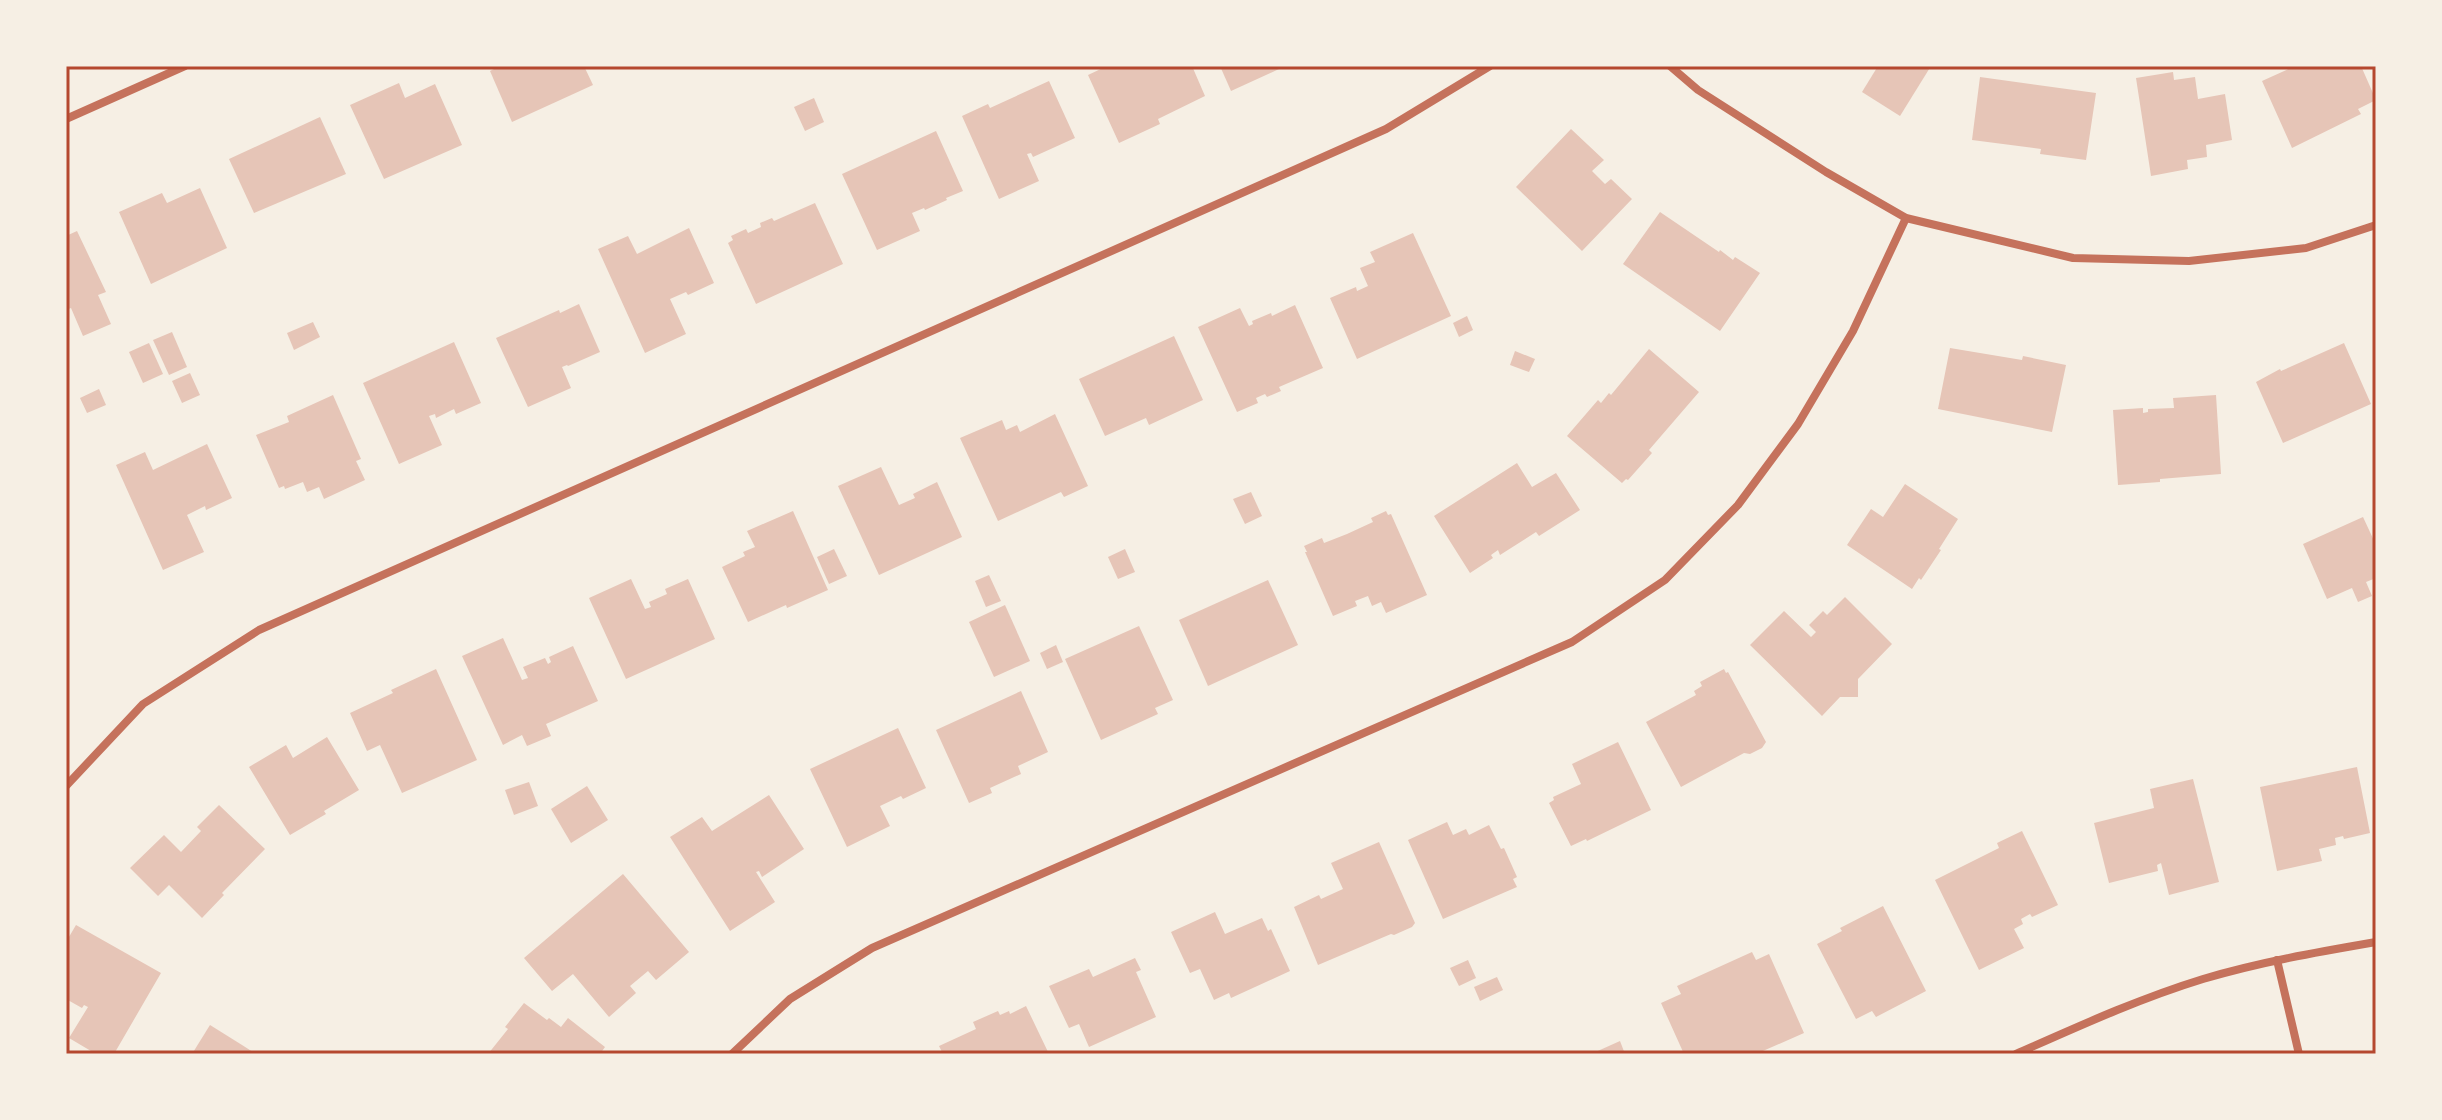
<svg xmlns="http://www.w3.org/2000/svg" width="2442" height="1120" font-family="Commissioner,sans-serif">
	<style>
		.building { fill: #e6c5b7 }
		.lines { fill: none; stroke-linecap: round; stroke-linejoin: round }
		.minor { stroke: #c5725c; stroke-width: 8 }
		.neatline { fill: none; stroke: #b5482f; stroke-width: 3 }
	</style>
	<rect width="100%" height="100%" fill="#f6efe4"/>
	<!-- building -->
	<g class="building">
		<path d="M500 66H584L593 85 512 122 490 71Z"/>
		<path d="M1107 66H1192L1205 96 1158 119 1160 124 1119 143 1088 75Z"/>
		<path d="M1220 66H1278L1279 69 1231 91Z"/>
		<path d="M1878 66H1931L1900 116 1862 92Z"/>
		<path d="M2295 66H2361L2376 100 2358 109 2361 114 2292 148 2262 81Z"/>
		<path d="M2173 72 2174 80 2195 77 2198 99 2225 94 2232 140 2206 145 2207 157 2187 160 2188 169 2151 176 2136 78Z"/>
		<path d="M1980 77 2096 93 2086 160 2040 154 2041 149 1972 140Z"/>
		<path d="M1049 81 1075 138 1033 157 1031 153 1027 154 1039 181 999 199 962 116 988 104 990 108Z"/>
		<path d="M399 83 405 98 435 84 462 145 384 179 350 105Z"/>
		<path d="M814 98 824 122 805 131 794 107Z"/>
		<path d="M320 117 346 174 254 213 229 159Z"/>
		<path d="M1571 129 1604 160 1592 171 1605 184 1611 179 1632 199 1582 251 1516 187Z"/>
		<path d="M936 131 963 191 946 198 947 200 925 210 924 208 912 213 920 231 877 250 842 174Z"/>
		<path d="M200 188 227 248 151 284 119 212 162 193 167 203Z"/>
		<path d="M815 203 843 264 756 304 728 243 733 240 731 236 746 229 748 233 761 227 760 223 772 218 774 221Z"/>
		<path d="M1660 212 1719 252 1720 250 1733 260 1735 257 1760 273 1720 331 1623 264Z"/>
		<path d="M689 228 714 283 688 295 686 292 670 299 686 334 645 353 598 249 628 236 637 254Z"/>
		<path d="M77 231 106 292 98 295 111 324 83 336 71 308 66 310V236Z"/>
		<path d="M1413 233 1451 316 1357 359 1330 298 1356 287 1357 291 1368 286 1360 268 1375 262 1370 252Z"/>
		<path d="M579 304 600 352 568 366 567 365 562 367 571 388 528 407 496 338 559 310 560 313Z"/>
		<path d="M1295 305 1323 368 1279 387 1281 391 1267 397 1265 394 1256 398 1258 403 1237 412 1198 327 1240 308 1249 326 1253 324 1252 321 1271 313 1272 316Z"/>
		<path d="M1467 316 1473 330 1459 337 1453 323Z"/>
		<path d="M313 322 320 337 294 350 287 333Z"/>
		<path d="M172 332 187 367 169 375 153 340Z"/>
		<path d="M1174 336 1203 400 1149 425 1146 418 1105 436 1079 379Z"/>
		<path d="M454 342 481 403 456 414 454 409 436 418 435 414 429 416 442 445 399 464 363 383Z"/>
		<path d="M149 343 163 374 143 383 129 352Z"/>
		<path d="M2344 343 2371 404 2283 443 2256 382 2280 369 2281 371Z"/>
		<path d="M1950 348 2022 360 2023 356 2066 365 2052 432 1938 409Z"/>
		<path d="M1649 349 1699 392 1649 450 1652 453 1628 480 1626 479 1622 483 1567 436 1598 400 1601 403 1609 393 1611 395Z"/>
		<path d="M1515 351 1535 359 1529 372 1510 365Z"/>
		<path d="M190 373 200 395 182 403 172 381Z"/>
		<path d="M99 389 106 405 87 413 80 398Z"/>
		<path d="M333 395 361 459 356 461 365 480 324 499 319 487 307 492 303 482 285 489 284 486 279 488 256 435 289 422 287 416Z"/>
		<path d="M2216 395 2221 474 2160 479V482L2118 485 2113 410 2143 408V413L2148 412V409L2174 408 2173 398Z"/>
		<path d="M1055 414 1088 486 1064 497 1061 492 998 521 960 438 1002 420 1006 430 1017 425 1020 432Z"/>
		<path d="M207 444 232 498 206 510 205 506 187 515 204 552 163 570 116 465 145 452 153 470Z"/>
		<path d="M1517 463 1532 487 1556 473 1580 510 1539 536 1536 532 1500 555 1498 550 1491 555 1493 558 1470 573 1434 516Z"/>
		<path d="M881 467 899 505 915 498 913 494 937 482 962 537 879 575 838 486Z"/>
		<path d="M1905 484 1958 519 1939 549 1941 550 1921 580 1919 578 1912 589 1847 545 1871 509 1883 517Z"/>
		<path d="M1251 492 1262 516 1245 524 1233 499Z"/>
		<path d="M793 511 828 590 787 608 786 605 748 622 722 567 745 556 743 552 755 547 747 531Z"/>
		<path d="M1386 511 1388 515 1391 514 1427 595 1386 613 1381 602 1372 606 1368 596 1355 601 1357 606 1333 616 1305 552H1307L1304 546 1322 538 1324 543 1347 534 1373 522 1371 518Z"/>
		<path d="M2363 517 2376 545V578L2366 582 2372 596 2358 602 2352 588 2327 599 2303 544Z"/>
		<path d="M834 549 847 576 829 584 817 557Z"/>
		<path d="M1125 549 1135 572 1118 579 1108 557Z"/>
		<path d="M989 575 1001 601 986 607 975 581Z"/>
		<path d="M631 579 645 609 651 607 649 602 667 594 665 589 688 579 715 639 626 679 589 598Z"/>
		<path d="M1268 580 1298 645 1208 686 1179 620Z"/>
		<path d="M1845 597 1892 644 1858 679V697H1840L1822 716 1750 645 1784 611 1811 637 1816 632 1809 625 1823 611 1827 615Z"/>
		<path d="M1005 605 1030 661 994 677 969 622Z"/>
		<path d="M1139 626 1173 700 1155 708 1158 714 1101 740 1065 659Z"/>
		<path d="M503 638 522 680 528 678 523 667 545 658 548 664 551 662 549 657 573 646 598 701 546 724 551 736 527 746 522 735 503 745 462 656Z"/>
		<path d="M1056 645 1063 662 1047 669 1040 653Z"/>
		<path d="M436 669 477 760 402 793 380 745 367 751 350 713 393 693 391 690Z"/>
		<path d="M1724 669 1726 673 1728 672 1766 742 1762 748 1750 754 1744 753 1681 787 1646 722 1696 695 1694 691 1702 686 1700 682Z"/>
		<path d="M1021 691 1048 752 1018 766 1021 774 990 788 992 793 969 803 936 730Z"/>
		<path d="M898 728 926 788 903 799 901 796 880 806 890 826 847 847 810 769Z"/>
		<path d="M327 737 359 790 324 811 326 814 290 835 249 767 286 745 293 758Z"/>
		<path d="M1618 742 1651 810 1587 841 1586 839 1571 846 1549 803 1554 800 1553 797 1581 784 1572 764Z"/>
		<path d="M2357 767 2370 833 2344 839 2343 836 2335 838 2336 845 2319 849 2322 861 2277 871 2260 787Z"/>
		<path d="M2193 779 2219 882 2169 895 2161 863 2157 865 2158 871 2109 883 2094 823 2154 808 2150 789Z"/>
		<path d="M529 782 538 806 514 815 505 790Z"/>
		<path d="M587 786 608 820 571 843 551 809Z"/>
		<path d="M769 795 804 849 762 877 759 871 756 872 775 902 730 931 670 837 702 817 712 831Z"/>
		<path d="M219 805 265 849 222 893 224 895 202 918 169 885 158 896 130 868 164 835 181 852 201 831 197 827Z"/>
		<path d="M1447 822 1453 835 1466 829 1469 835 1489 825 1501 849 1504 848 1517 877 1513 879 1517 887 1443 919 1408 840Z"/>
		<path d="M2022 831 2058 905 2032 917 2030 914 2021 919 2023 924 2014 929 2024 948 1979 970 1935 880 1999 848 1997 843Z"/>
		<path d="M1379 842 1415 923 1412 927 1394 935 1391 934 1318 965 1294 907 1319 895 1321 899 1343 889 1331 863Z"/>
		<path d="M623 874 689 952 656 980 648 971 630 986 636 993 609 1017 573 974 552 991 524 958Z"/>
		<path d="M1883 906 1926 991 1876 1017 1872 1011 1856 1019 1817 944 1842 931 1840 928Z"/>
		<path d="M1215 912 1225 934 1262 918 1268 931 1271 929 1290 971 1231 998 1229 993 1214 1000 1200 969 1190 973 1171 932Z"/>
		<path d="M76 925 161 973 114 1054H96L69 1038 88 1007 84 1005 82 1008 66 999V942Z"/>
		<path d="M1752 952 1756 960 1769 954 1804 1033 1756 1054H1684L1661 1003 1681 994 1677 986Z"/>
		<path d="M1135 958 1141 970 1136 972 1156 1017 1089 1047 1079 1024 1069 1028 1049 986 1089 969 1093 977Z"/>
		<path d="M1468 960 1476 978 1459 986 1450 968Z"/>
		<path d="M1497 977 1503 990 1480 1001 1474 987Z"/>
		<path d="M524 1003 547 1020 549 1018 561 1027 568 1018 605 1047 600 1054H488L508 1029 505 1027Z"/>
		<path d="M1026 1006 1049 1054H943L939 1046 976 1029 973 1022 998 1011 1000 1015 1009 1011 1010 1014Z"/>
		<path d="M210 1025 242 1045 256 1054H192Z"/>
		<path d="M1620 1041 1625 1054H1591Z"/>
	</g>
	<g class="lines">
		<!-- minor -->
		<g class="minor">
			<path d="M1670 66 1698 90 1826 172 1906 218 2073 258 2189 261 2306 248 2376 225"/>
			<path d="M66 119 185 66"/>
			<path d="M66 786 143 704 259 630 1386 129 1490 66"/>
			<path d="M2277 960 2299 1054"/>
			<path d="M732 1054 790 999 872 948 1572 642 1665 580 1738 505 1798 424 1853 331 1906 218"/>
			<path d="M2016 1054C2077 1027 2138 999 2203 979 2260 962 2318 952 2376 942"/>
		</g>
	</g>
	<!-- border -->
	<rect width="2442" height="1120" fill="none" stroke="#f6efe4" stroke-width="136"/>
	<rect x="68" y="68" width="2306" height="984" class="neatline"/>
</svg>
